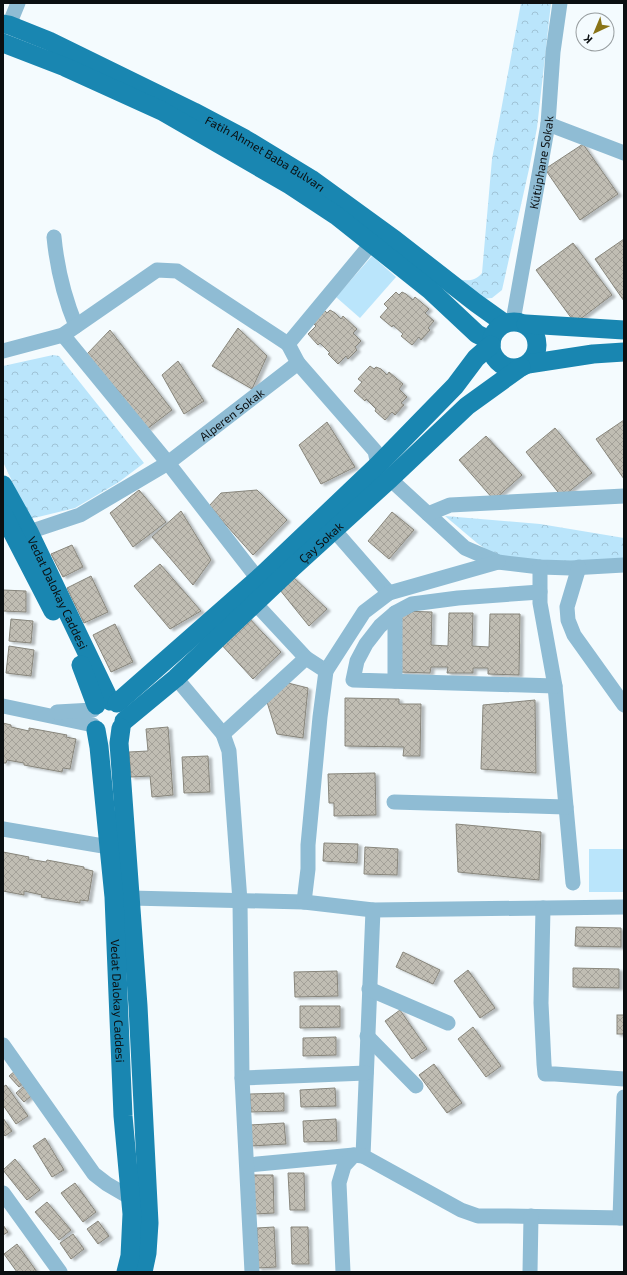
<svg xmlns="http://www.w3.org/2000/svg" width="627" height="1275" font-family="'Exo 2',sans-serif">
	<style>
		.green { fill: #bae5fb }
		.forest { fill: url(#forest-crowns) }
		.building { fill: url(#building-cross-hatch); stroke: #88867c; filter: url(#shadow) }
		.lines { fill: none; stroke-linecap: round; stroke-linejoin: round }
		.minor { stroke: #8fbcd4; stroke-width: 15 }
		.major { stroke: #1986b1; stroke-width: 19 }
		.labels { text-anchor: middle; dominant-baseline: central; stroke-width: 4; stroke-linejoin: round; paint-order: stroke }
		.street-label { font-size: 12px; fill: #0b0f11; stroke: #f4fbfe }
	</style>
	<defs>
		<pattern id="forest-crowns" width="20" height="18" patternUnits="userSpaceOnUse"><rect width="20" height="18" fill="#bae5fb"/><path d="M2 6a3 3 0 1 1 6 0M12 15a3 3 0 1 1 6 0" fill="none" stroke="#9fc3d6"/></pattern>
		<pattern id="building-cross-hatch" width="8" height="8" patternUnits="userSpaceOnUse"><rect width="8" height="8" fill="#c0bdb3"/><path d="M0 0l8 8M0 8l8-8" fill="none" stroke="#a4a199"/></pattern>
		<filter id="shadow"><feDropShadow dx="3.5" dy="2" stdDeviation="1" flood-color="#0004"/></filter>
	</defs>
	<rect width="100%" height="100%" fill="#f4fbfe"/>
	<!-- green -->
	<g class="green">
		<path d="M372 256 396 277 360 318 336 297Z"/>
		<rect x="589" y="849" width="35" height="43"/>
	</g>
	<!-- forest -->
	<g class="forest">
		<path d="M521 3H551L537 128 529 169 502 290 492 298 480 299 453 279C465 280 474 283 482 273L492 159Z"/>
		<path d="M53 355 59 356 144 463 119 482 75 508 30 519 3 462V366Z"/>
		<path d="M445 516 540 524 624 538V561H548L494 555 477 543Z"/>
	</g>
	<!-- building -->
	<g class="building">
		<path d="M583 144 618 194 580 220 545 169Z"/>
		<path d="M624 239V301L595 259Z"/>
		<path d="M573 243 612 295 575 323 536 270Z"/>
		<path d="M396 292 399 295 402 292 406 294 413 300 415 297 429 309 425 313 434 321 428 328 430 330 421 340 419 337 412 345 401 336 403 334 393 325 392 327 380 317 388 308 384 304Z"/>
		<path d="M324 310 327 313 330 310 335 313 341 319 343 316 357 329 353 333 361 341 355 347 357 350 348 359 346 356 338 364 328 354 330 353 320 343 318 345 308 334 316 326 312 322Z"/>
		<path d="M238 328 267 356 252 389 212 366Z"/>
		<path d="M110 330 172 410 147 429 87 354Z"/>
		<path d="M178 361 204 401 184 414 162 375Z"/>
		<path d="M370 366 374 369 376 367 381 369 387 375 389 372 403 384 399 389 407 397 401 403 404 405 395 415 392 412 385 420 375 411 376 409 366 399 365 401 354 391 362 382 358 379Z"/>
		<path d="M624 420V479L596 439Z"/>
		<path d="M327 422 355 467 321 484 299 445Z"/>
		<path d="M555 428 592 473 562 497 526 452Z"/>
		<path d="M486 436 522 475 494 500 459 460Z"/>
		<path d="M139 490 166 522 133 547 110 513Z"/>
		<path d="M257 490 287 520 253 555 209 506 221 493Z"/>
		<path d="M181 511 211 560 193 585 152 537Z"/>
		<path d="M392 512 414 530 389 559 368 541Z"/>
		<path d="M72 545 83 567 63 577 51 554Z"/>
		<path d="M160 564 201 611 170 629 134 586Z"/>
		<path d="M91 576 108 612 84 623 67 588Z"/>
		<path d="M292 576 327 609 309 626 280 590Z"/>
		<path d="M3 590 26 591V612L3 611Z"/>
		<path d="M401 611 432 612 431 645 448 646 449 613H473L472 646 489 647 490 614H520L519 675 488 674V668H473V673H447L448 667H431L430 673 400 672Z"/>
		<path d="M247 616 281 652 253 679 219 642Z"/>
		<path d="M11 619 33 621 31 643 9 641Z"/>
		<path d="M115 624 133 662 111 672 93 635Z"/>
		<path d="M9 646 34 650 31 676 6 673Z"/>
		<path d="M284 682 308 688 303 738 277 734 267 702Z"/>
		<path d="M345 698 399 699V704H421L420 756H403L404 747 345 746Z"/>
		<path d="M535 700 536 773 481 769 483 705Z"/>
		<path d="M3 723 11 725V727L29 731V728L67 735 66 737 76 739 70 769 63 768 62 772 24 765V763L7 760 6 763H3Z"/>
		<path d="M168 727 173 795 152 797 150 776 131 777 129 752 148 751 146 729Z"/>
		<path d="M208 756 210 792 184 793 182 757Z"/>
		<path d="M375 773 376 815 334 816V803H329L328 774Z"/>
		<path d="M456 824 541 832 539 880 458 872Z"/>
		<path d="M324 843 358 844 357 863 323 861Z"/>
		<path d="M365 847 398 849 397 875 364 874Z"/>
		<path d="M3 852 29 857 28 859 46 862 47 860 84 867V869L93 871 88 901 80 900V903L41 897 42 895 24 891V895L3 891Z"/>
		<path d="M576 927 621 928V947L575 946Z"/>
		<path d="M403 952 440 970 433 984 396 967Z"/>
		<path d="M573 968 619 969V988L573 987Z"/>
		<path d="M468 970 495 1008 480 1018 454 981Z"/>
		<path d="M337 971 338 996 295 997 294 972Z"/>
		<path d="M300 1006H340V1027L300 1028Z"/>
		<path d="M400 1010 427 1049 412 1059 385 1021Z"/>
		<rect x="617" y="1015" width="7" height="19"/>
		<path d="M473 1027 501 1066 486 1077 458 1039Z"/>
		<path d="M336 1037V1055L303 1056V1038Z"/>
		<path d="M434 1064 462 1103 447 1113 419 1075Z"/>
		<path d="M15 1071 25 1082 19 1087 9 1076Z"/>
		<path d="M6 1085 28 1116 16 1124 3 1105V1087Z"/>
		<path d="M24 1086 31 1096 24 1102 16 1093Z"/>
		<path d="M335 1088 336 1106 301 1107 300 1090Z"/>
		<path d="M284 1093V1111L251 1112 250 1094Z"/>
		<path d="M3 1118 12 1131 5 1136 3 1133Z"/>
		<path d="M336 1119 337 1141 304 1142 303 1121Z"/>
		<path d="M284 1123 286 1144 251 1146 250 1125Z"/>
		<path d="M45 1138 64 1170 52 1177 33 1146Z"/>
		<path d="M15 1159 40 1190 27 1200 3 1170Z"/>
		<path d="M288 1173H304L305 1210H290Z"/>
		<path d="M253 1175H273L274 1213 255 1214Z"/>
		<path d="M75 1183 96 1212 83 1222 61 1193Z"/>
		<path d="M47 1202 71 1230 59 1240 35 1212Z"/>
		<path d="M98 1221 109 1236 98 1244 87 1229Z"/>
		<path d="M3 1225 8 1232 3 1235Z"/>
		<path d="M274 1227 276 1267 258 1268 257 1228Z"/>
		<path d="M291 1227H308L309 1264H292Z"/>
		<path d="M73 1234 84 1249 71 1259 60 1243Z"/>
		<path d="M17 1244 37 1272H17L4 1254Z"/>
	</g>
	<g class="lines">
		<!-- minor -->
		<g class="minor">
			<path d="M9 25 18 3"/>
			<path d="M548 124 624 153"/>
			<path d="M54 237C57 268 64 297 76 326"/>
			<path id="s1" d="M513 321 548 124 553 52 560 3"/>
			<path d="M63 335 168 463 258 579"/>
			<path d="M3 351 63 335 157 270 177 271 288 344"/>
			<path d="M298 363 375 451 378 465 390 479 465 548 498 562 540 567 571 568 624 565"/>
			<path d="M428 514 450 505 624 496"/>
			<path d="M334 530 389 593"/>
			<path id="s2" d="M29 532 80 515 168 463 298 363 288 344 371 244"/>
			<path d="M540 567V603L555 686 573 883"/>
			<path d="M579 567 567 607 568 620 574 635 624 705"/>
			<path d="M540 592 458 598 412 604 395 613 380 626 366 644 357 661 353 680 555 686"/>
			<path d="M255 603 306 658"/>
			<path d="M176 678 223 734 229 751 240 901 242 1078"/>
			<path d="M395 681V613"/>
			<path d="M3 706 93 725"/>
			<path d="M57 712 93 710"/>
			<path d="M223 734 306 658 326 671 364 612 389 593 498 562"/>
			<path d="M394 802 566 807"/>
			<path d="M3 829 109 847"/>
			<path d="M130 898 304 902 373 910 624 907"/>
			<path d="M304 902 308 869V845L320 717 326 671"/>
			<path d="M543 908 541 1003 544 1064 545 1074H555L624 1079"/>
			<path d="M373 910 363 1156 461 1210 478 1216H507L624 1218"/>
			<path d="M369 989 448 1023"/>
			<path d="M367 1036 416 1086"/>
			<path d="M3 1045 94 1174 107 1184 131 1198"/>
			<path d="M247 1165 354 1155"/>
			<path d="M3 1193 60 1272"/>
			<path d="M620 1218 624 1097"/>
			<path d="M252 1272 242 1078 366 1073"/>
			<path d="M343 1272 339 1183 344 1166 354 1155 363 1156"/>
			<path d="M530 1272 531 1216"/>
		</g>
		<!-- major -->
		<g class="major">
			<path id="s3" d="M3 24 9 25 49 41 194 112 245 139 311 179 395 240 476 303 504 323"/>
			<path d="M3 43 65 67 162 111 290 185 337 216 430 290 477 334 491 341"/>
			<circle cx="514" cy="345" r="23"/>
			<path d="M526 324 624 330"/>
			<path d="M528 364 593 354 624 352"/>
			<path id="s4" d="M3 485 29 532 110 701"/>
			<path d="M3 514 53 611"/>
			<path d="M81 665 96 705"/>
			<path d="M117 703 258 579 378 465 455 386 476 358 491 345"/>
			<path id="s5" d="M124 721 176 678 292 568 390 479 467 406 521 367"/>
			<path d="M121 728 119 743 138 1006 149 1223 147 1253 143 1272"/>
			<path id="s6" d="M96 730 99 747 114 897 123 1116 132 1214 130 1256 126 1272"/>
		</g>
	</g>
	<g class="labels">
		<!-- street labels -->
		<g class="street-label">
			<text stroke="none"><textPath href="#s3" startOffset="293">Fatih Ahmet Baba Bulvarı</textPath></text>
			<text stroke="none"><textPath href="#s1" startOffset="161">Kütüphane Sokak</textPath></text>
			<text stroke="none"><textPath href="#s2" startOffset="236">Alperen Sokak</textPath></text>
			<text stroke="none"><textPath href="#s5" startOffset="266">Çay Sokak</textPath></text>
			<text stroke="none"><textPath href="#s4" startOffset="121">Vedat Dalokay Caddesi</textPath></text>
			<text stroke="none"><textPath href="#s6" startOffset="272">Vedat Dalokay Caddesi</textPath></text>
		</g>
	</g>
	<!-- border -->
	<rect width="627" height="1275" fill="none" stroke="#0b0f11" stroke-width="8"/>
	<!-- north arrow -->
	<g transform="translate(595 32) rotate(224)"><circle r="19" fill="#f4fbfe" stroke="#979d9f"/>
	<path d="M0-3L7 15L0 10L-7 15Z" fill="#897417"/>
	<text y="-6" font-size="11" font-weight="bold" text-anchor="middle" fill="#0b0f11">K</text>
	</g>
</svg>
